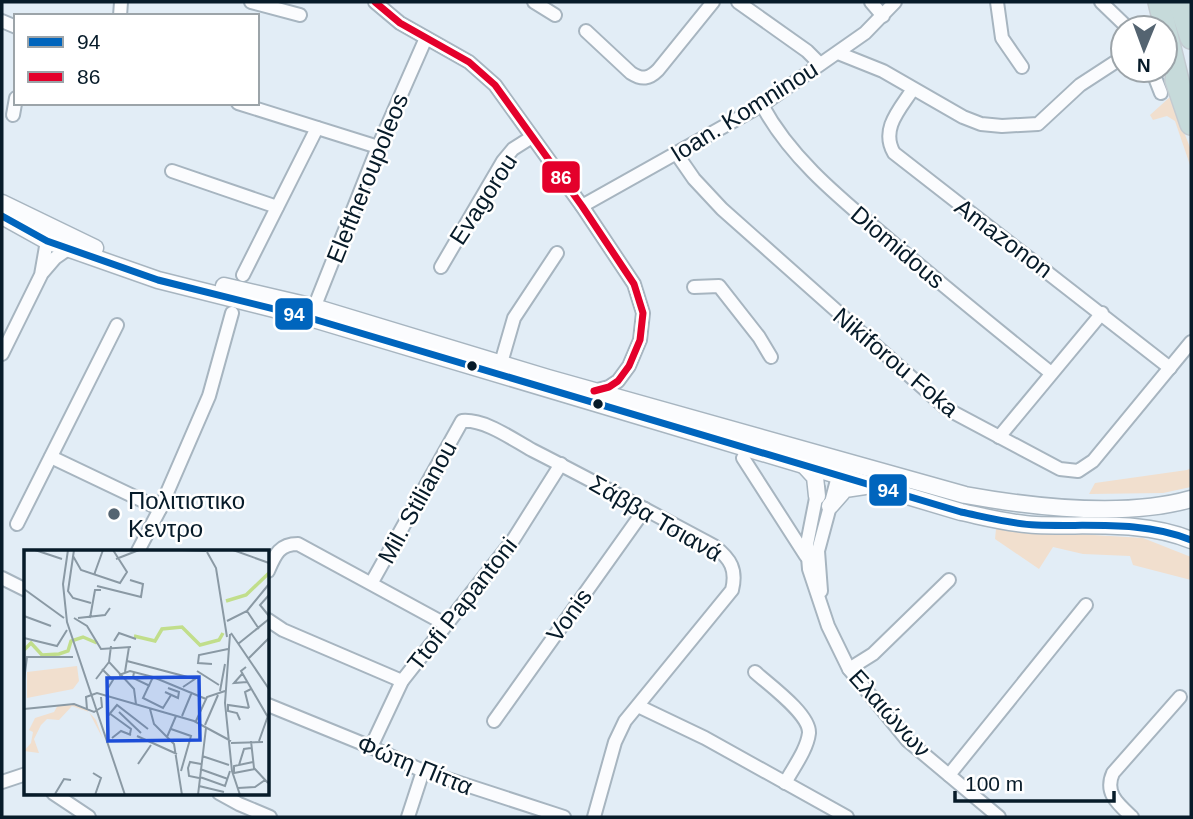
<svg xmlns="http://www.w3.org/2000/svg" width="1193" height="819" font-family="Arial,sans-serif">
	<style>
		.green { fill: #f1dfce }
		.lines { fill: none; stroke-linecap: round; stroke-linejoin: round }
		.street-casing { stroke: #a7b5c0; stroke-width: 16 }
		.secondary-casing { stroke: #a7b5c0; stroke-width: 19 }
		.highway-casing { stroke: #c3cbd1; stroke-width: 24 }
		.street { stroke: #fbfcfe; stroke-width: 12 }
		.secondary { stroke: #fbfcfe; stroke-width: 16 }
		.highway { stroke: #c6dada; stroke-width: 21 }
		.bus-1-casing { stroke: #fff; stroke-width: 12 }
		.bus-2-casing { stroke: #fff; stroke-width: 12 }
		.bus-1 { stroke: #0065bd; stroke-width: 7 }
		.bus-2 { stroke: #e4002b; stroke-width: 7 }
		.bus-dot { fill: #071b29; stroke: #fff; stroke-width: 2.5 }
		.poi-dot { fill: #546471; stroke: #fff; stroke-width: 2.5 }
		.labels { text-anchor: middle; dominant-baseline: central; stroke-width: 5; stroke-linejoin: round; paint-order: stroke }
		.street-label { font-size: 24px; fill: #071b29; stroke: #fff }
		.poi-label { font-size: 24px; fill: #071b29; stroke: #fff; text-anchor: start }
		.inset-river { fill: none; stroke: #c1de8b; stroke-width: 3.5 }
		.inset-road { fill: none; stroke: #8a99a4; stroke-width: 2 }
		.view { fill: #1d4ed8; fill-opacity: 0.15; stroke: #1d4ed8; stroke-width: 3.5 }
		.inset-edge { fill: none; stroke: #071b29; stroke-width: 3.5 }
		.line-badge { stroke: #fff; stroke-width: 2.5 }
		.badge-label { font-size: 19px; text-anchor: middle; font-weight: bold; fill: #fff }
	</style>
	<rect width="100%" height="100%" fill="#e2edf6"/>
	<!-- green -->
	<g class="green">
		<path d="M1170 97 1191 150V168L1175 121 1167 116 1153 120 1150 115Z"/>
		<path d="M1191 468V487L1163 493 1089 494 1095 483 1187 470Z"/>
		<path d="M996 529 1143 538 1191 557V580L1133 565 1130 556 1083 554 1053 547 1039 569 995 539Z"/>
	</g>
	<g class="lines">
		<defs>
			<g id="street">
				<path d="M251 2 300 15"/>
				<path d="M375 2 400 23 469 62 495 85 582 206 634 284 643 313 640 340 629 366 618 381 609 387 594 391"/>
				<path d="M534 2 555 15"/>
				<path d="M738 2 807 51 820 64"/>
				<path d="M871 2 883 16"/>
				<path d="M997 2 1002 38 1022 67"/>
				<path d="M1101 2 1128 28"/>
				<path d="M120 16 121 2"/>
				<path d="M2 21 16 27"/>
				<path d="M586 31 631 73C642 80 649 79 658 70L713 2"/>
				<path d="M838 53 883 71 963 117 981 124 1002 126 1038 124 1080 85 1123 57"/>
				<path d="M1152 70 1161 93"/>
				<path d="M913 89C900 109 880 129 894 153L1170 368"/>
				<path d="M238 103 378 147"/>
				<path d="M762 105C791 159 840 198 886 237 940 283 995 328 1051 373"/>
				<path d="M13 115 16 98"/>
				<path d="M676 153 694 179 722 209 947 409 1060 469 1078 471 1093 461 1191 342"/>
				<path d="M172 171 277 207"/>
				<path d="M582 206 762 105 865 33 895 2"/>
				<path d="M441 267 503 161 513 149 532 137"/>
				<path d="M43 272 55 258 68 249"/>
				<path d="M243 275 317 128"/>
				<path d="M694 287 719 286 759 337 771 357"/>
				<path d="M312 313 378 147 426 38"/>
				<path d="M2 354 41 275 47 241"/>
				<path d="M501 363 514 318 557 253"/>
				<path d="M999 437 1102 313"/>
				<path d="M51 457 160 509"/>
				<path d="M743 458 806 556"/>
				<path d="M818 488 807 544 809 569 828 626 849 669 907 740 999 817"/>
				<path d="M17 524 117 325"/>
				<path d="M138 551 160 509 209 396 232 313"/>
				<path d="M268 571C275 555 279 544 298 544L445 624"/>
				<path d="M2 578 26 590"/>
				<path d="M372 582 462 421C485 419 512 439 532 450 593 481 654 514 714 546 731 559 737 570 732 590L625 721 615 742 594 817"/>
				<path d="M821 591 818 551 840 469"/>
				<path d="M268 620 283 630 402 681"/>
				<path d="M849 669 873 654 949 580"/>
				<path d="M755 672C768 684 810 714 809 733 807 750 793 768 785 783"/>
				<path d="M268 705 371 747 423 771 564 817"/>
				<path d="M638 706 705 738 847 817"/>
				<path d="M494 721 645 509"/>
				<path d="M371 747 402 681 513 540 561 464"/>
				<path d="M949 775 1086 605"/>
				<path d="M2 782 26 774"/>
				<path d="M53 793 89 817"/>
				<path d="M219 793 239 804 270 817"/>
				<path d="M408 817 423 771"/>
				<path d="M1132 817C1118 804 1104 793 1113 773L1180 697"/>
			</g>
			<g id="secondary">
				<path d="M2 203 95 248"/>
				<path d="M2 216 47 241 158 280 310 318 961 512C985 517 1011 524 1036 525 1087 527 1142 520 1191 540"/>
				<path d="M224 286 314 307 548 378 965 495C1032 507 1125 518 1191 499"/>
				<path d="M804 465 815 477 817 496"/>
				<path d="M830 506 845 489 865 486"/>
			</g>
			<g id="highway">
				<path d="M1159 2 1181 93"/>
				<path d="M1179 2 1191 38"/>
				<path d="M1176 80 1191 124"/>
			</g>
		</defs>
		<!-- street casing -->
		<use href="#street" class="street-casing"/>
		<!-- secondary casing -->
		<use href="#secondary" class="secondary-casing"/>
		<!-- highway casing -->
		<use href="#highway" class="highway-casing"/>
		<!-- street -->
		<use href="#street" class="street"/>
		<!-- secondary -->
		<use href="#secondary" class="secondary"/>
		<!-- highway -->
		<use href="#highway" class="highway"/>
		<defs>
			<path id="bus-1" d="M2 216 47 241 158 280 310 318 961 512C985 517 1011 524 1036 525 1087 527 1142 520 1191 540"/>
			<path id="bus-2" d="M375 2 400 23 469 62 495 85 582 206 634 284 643 313 640 340 629 366 618 381 609 387 594 391"/>
		</defs>
		<!-- bus-1 casing -->
		<use href="#bus-1" class="bus-1-casing"/>
		<!-- bus-2 casing -->
		<use href="#bus-2" class="bus-2-casing"/>
		<!-- bus-1 -->
		<use href="#bus-1" class="bus-1"/>
		<!-- bus-2 -->
		<use href="#bus-2" class="bus-2"/>
	</g>
	<!-- markers -->
	<g class="bus-dot">
		<circle cx="472" cy="366" r="6"/>
		<circle cx="598" cy="404" r="6"/>
	</g>
	<circle class="poi-dot" cx="114" cy="514" r="7"/>
	<g class="labels">
		<!-- street labels -->
		<g class="street-label">
			<text transform="translate(744 111) rotate(-32)">Ioan. Komninou</text>
			<text transform="translate(367 178) rotate(-68)">Eleftheroupoleos</text>
			<text transform="translate(483 199) rotate(-57)">Evagorou</text>
			<text transform="translate(1004 238) rotate(37)">Amazonon</text>
			<text transform="translate(898 247) rotate(40)">Diomidous</text>
			<text transform="translate(896 362) rotate(40)">Nikiforou Foka</text>
			<text transform="translate(417 502) rotate(-61)">Mil. Stilianou</text>
			<text transform="translate(656 518) rotate(30)">Σάββα Τσιανά</text>
			<text transform="translate(462 604) rotate(-52)">Ttofi Papantoni</text>
			<text transform="translate(569 615) rotate(-54)">Vonis</text>
			<text transform="translate(890 713) rotate(48)">Ελαιώνων</text>
			<text transform="translate(415 765) rotate(22)">Φώτη Πίττα</text>
		</g>
		<!-- poi labels -->
		<g class="poi-label">
			<text x="128" y="500">Πολιτιστικο<tspan x="128" dy="28">Κεντρο</tspan></text>
		</g>
	</g>
	<!-- overview -->
	<g transform="translate(24 550)">
		<rect width="245" height="245" fill="#e2edf6"/>
		<path d="M53 116 55 131 49 139 3 148V122ZM34 155H51L63 160 72 170 79 189 65 162 48 156 35 170 23 169 17 175 10 189 15 203 0 201 7 193 9 182 5 180 11 168 30 162Z" fill="#f1dfce"/>
		<path class="inset-river" d="M202 51 222 45 245 23M110 86 131 91 138 79 158 77 176 95 195 90 199 83M0 100 7 93 18 105 35 104 44 101 47 91 59 87 73 93"/>
		<path class="inset-road" d="M11 0 38 9M44 0 39 34 43 72 101 245M50 0 44 41 49 48 67 53M158 0 182 1M209 0 245 13M183 2 192 18 203 87M49 6 57 20 96 33 103 22 89 0M92 9 115 0M70 25 79 0M73 36 117 47 119 34 106 30M0 39 40 68M245 45 236 55 245 66M223 61 235 79M0 66 27 76M50 68 63 76 77 99 107 97M54 68 81 65 86 58M66 68 71 40H77M203 71 223 61 245 34M207 83 245 139M206 84 201 153 208 221 216 245M0 88 33 96 43 80M90 91 95 83 112 89M214 94 245 69M87 96 85 112 110 139 112 154M224 109 245 88M103 111 171 129 159 137M188 114 174 113 175 105 204 99M222 117 217 121 245 169M78 119 89 130 84 138M173 121 195 135M101 122 105 97M110 122 109 128 126 136M218 124 210 133 223 132M95 125 106 121 129 127 182 149M129 127 119 148 139 158 147 145M72 129 85 112M0 130 3 107H49M196 141 201 114M141 142 154 148 155 142 144 138M225 158 221 142 227 139M0 159 50 154 70 162 78 157 77 147M63 159 62 147 73 143 170 171 207 191M126 159 130 174 150 194 158 245M95 162 117 183M85 163 107 179 106 184M158 166 168 142M83 167 93 155 124 179M216 170 213 163 204 161V155L225 158M172 171 183 147 201 141M181 175 194 145M147 179 167 186 157 221M113 186 153 204M143 187 152 166M88 188 97 181 107 185M227 191 230 218 244 233M235 191 245 163M207 193 239 192M178 206 205 215M229 212 210 216V223L231 219M114 214 127 195M215 215 220 199 227 198M176 219 204 229M69 223 77 228 71 245M176 227 201 236 206 221M175 228 165 226 164 218 166 212 177 214M175 236 200 242M214 238 231 237 241 230M0 244 39 245M31 244 40 229 47 230M146 245H168M174 245 182 178"/>
		<path class="view" d="M175 127 176 190 84 191 83 128Z"/>
		<rect width="245" height="245" class="inset-edge"/>
	</g>
	<g class="line-badge">
		<rect x="541" y="160" width="40" height="34" rx="7" fill="#e4002b"/>
		<rect x="274" y="297" width="40" height="34" rx="7" fill="#0065bd"/>
		<rect x="868" y="473" width="40" height="34" rx="7" fill="#0065bd"/>
	</g>
	<g class="badge-label">
		<text x="561" y="184">86</text>
		<text x="294" y="321">94</text>
		<text x="888" y="497">94</text>
	</g>
	<!-- border -->
	<rect width="1193" height="819" fill="none" stroke="#071b29" stroke-width="7"/>
	<!-- legend -->
	<rect x="14" y="14" width="245" height="91" fill="#ffffff" stroke="#9ca4a9" stroke-width="2"/>
	<rect x="28" y="37" width="35" height="10" fill="#0065bd" stroke="#9ca4a9" stroke-width="2"/>
	<text x="77" y="49" font-size="21" fill="#071b29">94</text>
	<rect x="28" y="72" width="35" height="10" fill="#e4002b" stroke="#9ca4a9" stroke-width="2"/>
	<text x="77" y="84" font-size="21" fill="#071b29">86</text>
	<!-- north arrow -->
	<g transform="translate(1144 49) rotate(181)"><circle r="33" fill="#ffffff" stroke="#9ca4a9" stroke-width="2"/>
	<path d="M0-5L12 26L0 18L-12 26Z" fill="#546471"/>
	<text y="-10" font-size="19" font-weight="bold" text-anchor="middle" fill="#071b29">N</text>
	</g>
	<!-- scale -->
	<path d="M955 791v10h159v-10" fill="none" stroke="#071b29" stroke-width="3.5"/>
	<text x="965" y="791" font-size="21" fill="#071b29" stroke="#ffffff" stroke-width="5" paint-order="stroke">100 m</text>
</svg>
